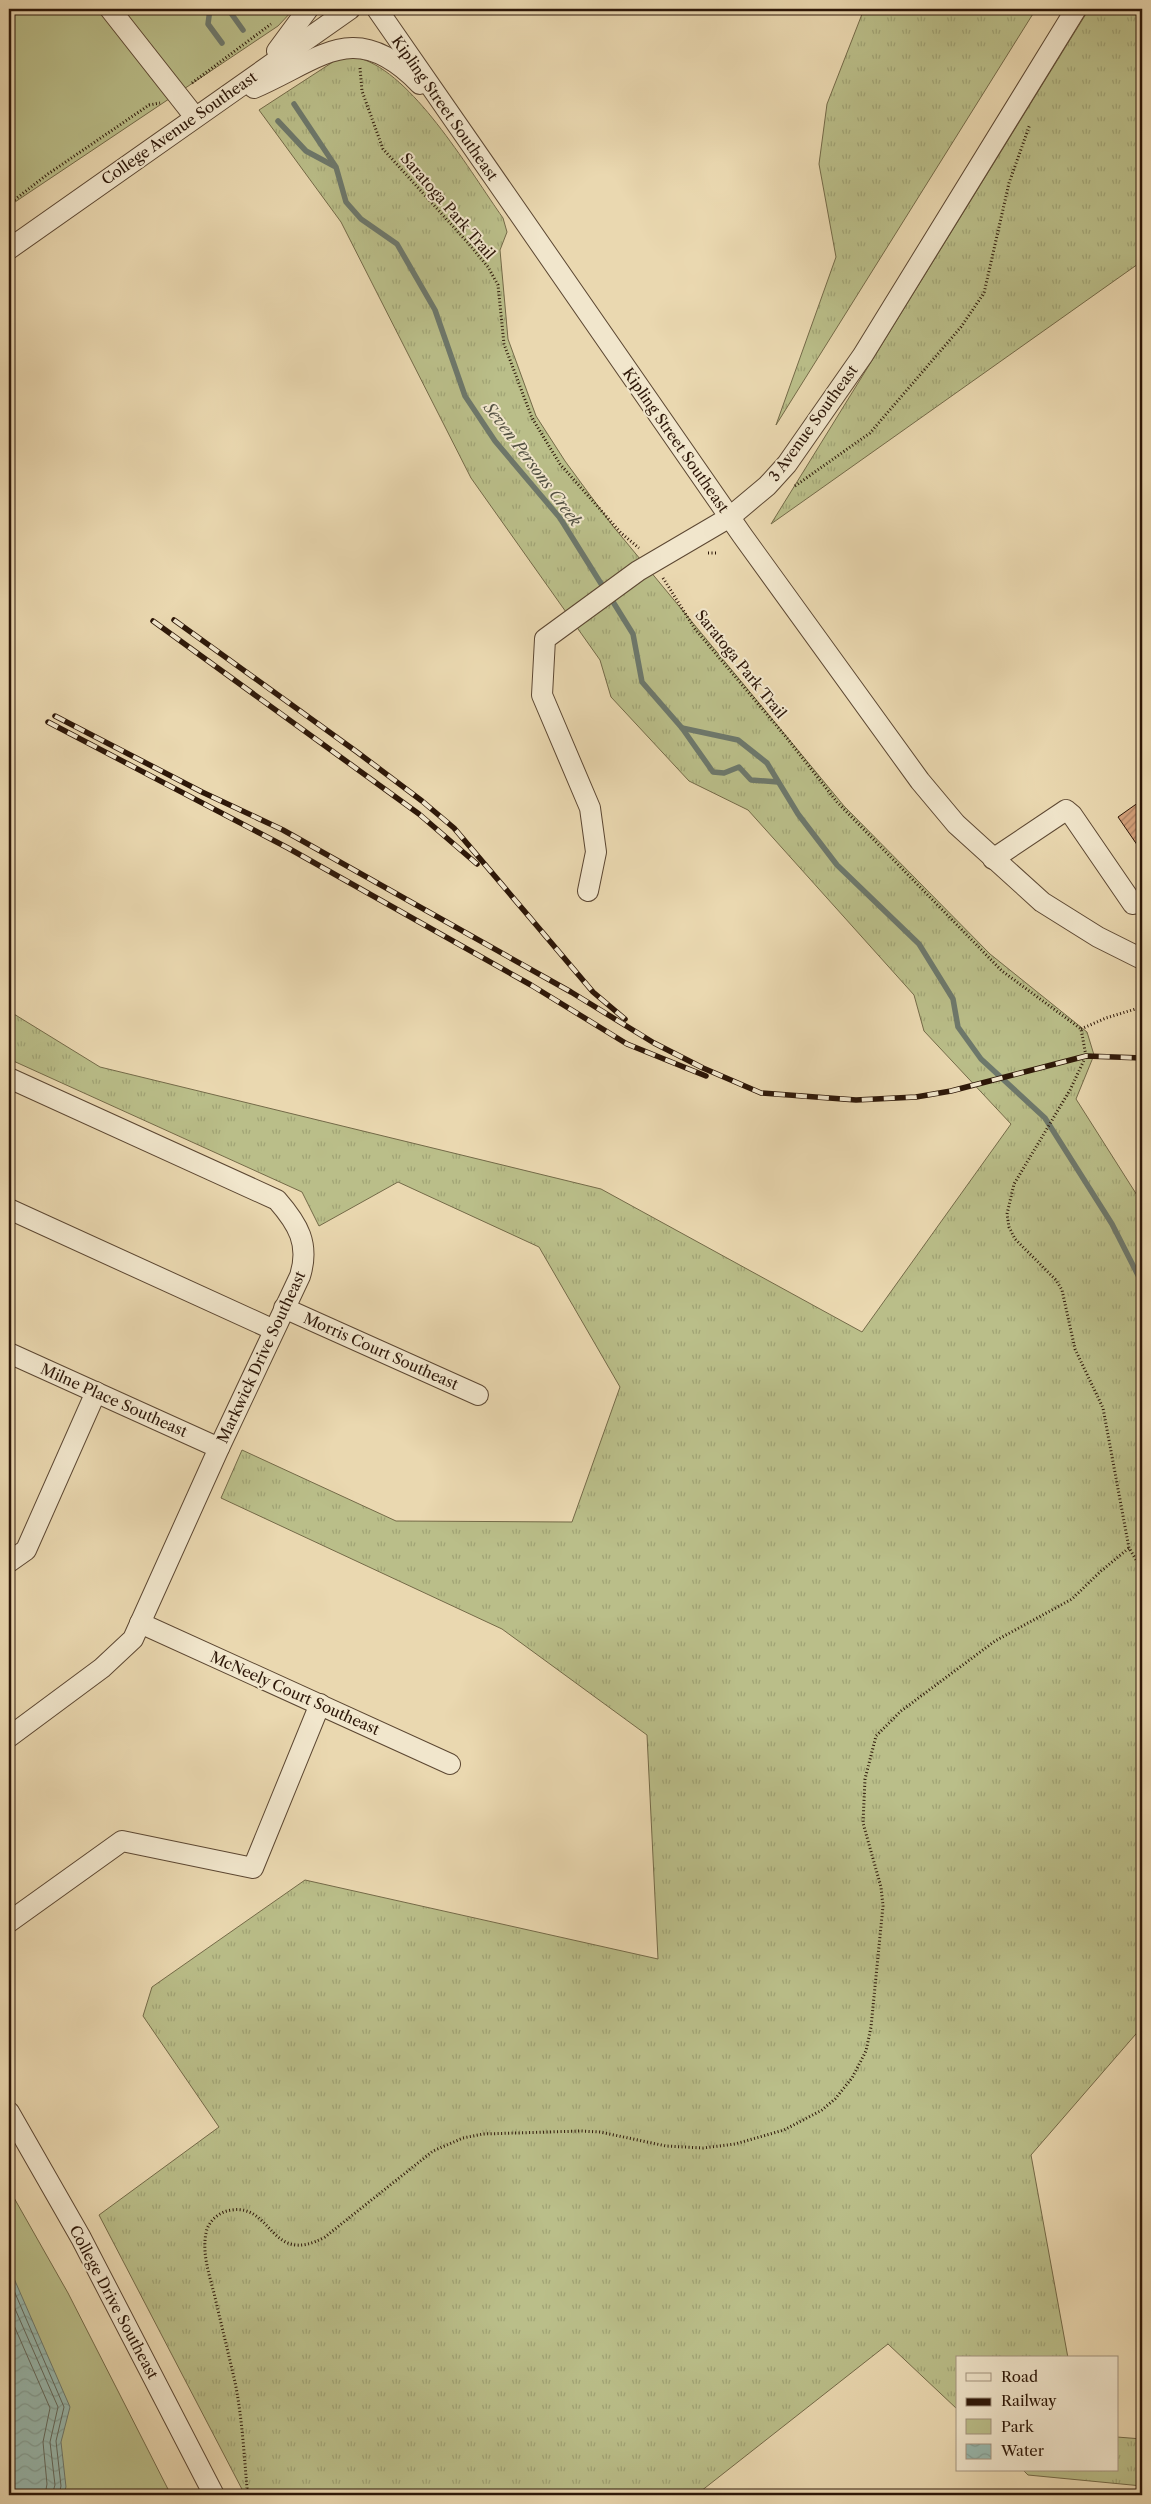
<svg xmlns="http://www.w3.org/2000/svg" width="1151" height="2504" font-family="'Libre Caslon Text',serif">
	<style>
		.grass { fill: url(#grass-tufts); stroke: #746a48 }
		.green { fill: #babe89; stroke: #746a48 }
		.water { fill: url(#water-waves); stroke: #6d786c }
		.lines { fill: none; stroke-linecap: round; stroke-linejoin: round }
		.shore { stroke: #62685c; stroke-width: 1 }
		.stream { stroke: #6d786c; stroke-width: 5.5 }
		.building { fill: url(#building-hatch); stroke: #2d1708 }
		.minor-casing { stroke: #5c4732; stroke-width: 22 }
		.path { stroke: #2d1708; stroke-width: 3; stroke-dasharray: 1 2.5; stroke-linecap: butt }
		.minor { stroke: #f1e6cc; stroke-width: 20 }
		.rail-casing { stroke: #2d1708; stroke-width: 5.5 }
		.rail { stroke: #f1e6cc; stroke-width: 4; stroke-dasharray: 11; stroke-linecap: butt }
		.labels { text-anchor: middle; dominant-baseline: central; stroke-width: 4; stroke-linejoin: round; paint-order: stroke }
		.street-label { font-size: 15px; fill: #2d1708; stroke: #f1e6cc }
		.water-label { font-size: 16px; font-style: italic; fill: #525042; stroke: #f1e6cc }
	</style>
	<defs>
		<pattern id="grass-tufts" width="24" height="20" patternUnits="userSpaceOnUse" patternTransform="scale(1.25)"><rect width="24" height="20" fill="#babe89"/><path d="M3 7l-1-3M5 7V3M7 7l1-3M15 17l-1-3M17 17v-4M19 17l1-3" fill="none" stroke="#a0a375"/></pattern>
		<pattern id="water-waves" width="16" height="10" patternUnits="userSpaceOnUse" patternTransform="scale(1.25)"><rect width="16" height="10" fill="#98b9af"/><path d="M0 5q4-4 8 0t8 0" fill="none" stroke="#839e95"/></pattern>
		<pattern id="building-hatch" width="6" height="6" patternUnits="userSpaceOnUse" patternTransform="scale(1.25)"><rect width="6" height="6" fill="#d4a17b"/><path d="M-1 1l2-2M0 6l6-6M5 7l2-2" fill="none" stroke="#ac8263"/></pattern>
	</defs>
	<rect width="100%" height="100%" fill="#ead8b0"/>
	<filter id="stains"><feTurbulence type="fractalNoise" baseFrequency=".004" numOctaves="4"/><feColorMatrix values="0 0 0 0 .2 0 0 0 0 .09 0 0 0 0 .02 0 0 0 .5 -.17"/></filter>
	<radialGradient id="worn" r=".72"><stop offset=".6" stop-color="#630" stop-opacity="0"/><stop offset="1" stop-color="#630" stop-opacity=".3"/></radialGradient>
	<!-- grass -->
	<g class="grass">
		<path d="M864 9H1036L776 425 836 257 819 164 827 104Z"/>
		<path d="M1089 9H1142V269L1138 264 771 524Z"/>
		<path d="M339 58C347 58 358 57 365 60 417 80 471 173 503 218L507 232 500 250 508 339 536 416 565 461 612 525 844 806 990 954 1087 1032 1094 1055 1076 1099 1142 1203V2027L1031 2155 1068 2358H957V2409L888 2344 696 2495H245L99 2215 219 2127 143 2016 152 1987 305 1880 658 1959 647 1735 502 1629 221 1498 242 1450 396 1521 572 1522 620 1387 539 1247 398 1182 319 1226 302 1192 9 1059V1011L100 1067 601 1189 862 1332 1011 1124 924 1031 914 995 748 810 689 781 611 697 600 660 471 478 341 222 259 110Z"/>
		<path d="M1117 2437 1142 2439V2486L1028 2475 1023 2470H1117Z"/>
	</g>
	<!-- green -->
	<g class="green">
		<path d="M9 9H294L278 26 9 206Z"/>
		<path d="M9 2189 68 2293 171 2495H9Z"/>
	</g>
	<!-- water -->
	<path class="water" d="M9 2267 70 2407 61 2442 66 2487 63 2495H9Z"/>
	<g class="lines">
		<!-- shore -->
		<g class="shore">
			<path d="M9 2279 64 2407 56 2441 61 2486 59 2495"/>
			<path d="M9 2295 58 2407 50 2442 55 2485 52 2495"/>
			<path d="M9 2314 50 2408 43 2442 47 2484 45 2495"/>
		</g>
		<!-- stream -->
		<g class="stream">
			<path d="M210 9 208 24 222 43"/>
			<path d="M228 9 243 30"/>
			<path d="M294 104 336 167 346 202 361 219 397 244 435 310 465 396 495 441 560 518 605 590"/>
			<path d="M278 121 306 151 334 166"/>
			<path d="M610 597 633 634 642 682 682 728 738 740 767 763 798 814 837 865 919 944 953 999 958 1027 981 1059 1045 1118 1112 1224 1142 1283"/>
			<path d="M682 728 713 772 724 773 739 767 751 780 778 782"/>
		</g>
	</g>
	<!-- building -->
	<path class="building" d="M1142 800V852L1118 817Z"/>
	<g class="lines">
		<defs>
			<g id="minor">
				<path d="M110 9 195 117"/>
				<path d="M377 9 742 535 920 781 956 824 1042 902 1098 937 1142 959"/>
				<path d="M277 51 308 9"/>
				<path d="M254 88C321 59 355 17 420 84"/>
				<path d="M9 249 350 9"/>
				<path d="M993 859 1066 810 1072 815 1133 904"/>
				<path d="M588 891 596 852 590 808 542 695 545 639 638 571 730 517 767 486 787 464 863 355 1076 9"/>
				<path d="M9 1078 277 1200C298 1224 310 1244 300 1276L219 1448 133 1639 102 1668 9 1737"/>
				<path d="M9 1209 274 1330"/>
				<path d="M284 1308 478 1395"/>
				<path d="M9 1353 219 1448"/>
				<path d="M9 1562 26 1550 96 1392"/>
				<path d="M140 1623 450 1764"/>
				<path d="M9 1922 122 1841 253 1868 320 1704"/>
				<path d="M9 2112 81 2238 214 2495"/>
			</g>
		</defs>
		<!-- minor casing -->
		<use href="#minor" class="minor-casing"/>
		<!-- path -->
		<g class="path">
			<path d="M360 68 362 91 383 149 469 244 488 267 498 285 504 344 532 418 560 464 621 533 639 548"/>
			<path d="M192 83 271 24"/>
			<path d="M9 204 48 174 149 105 160 103"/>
			<path d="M795 486 870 433 961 327 984 293 1009 183 1030 124"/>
			<path d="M708 553H718"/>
			<path d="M663 578 695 629 786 737 837 802 1002 971 1081 1029 1086 1056 1070 1090 1014 1184 1007 1214 1009 1227 1015 1239 1056 1280 1062 1290 1075 1349 1103 1408 1129 1548 1142 1570"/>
			<path d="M1081 1029 1106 1018 1142 1007"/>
			<path d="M244 2495 247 2488C244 2453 242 2417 235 2382 228 2352 221 2323 214 2293 209 2274 202 2253 206 2233 208 2221 220 2211 232 2210 273 2204 270 2267 325 2237L433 2151 463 2138 483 2134 581 2131 600 2132 666 2146 703 2148 735 2144 784 2130 822 2110 835 2099 852 2078 866 2051 871 2027 883 1906 881 1887 863 1823 865 1779 876 1736 901 1711 995 1641 1072 1599 1101 1571 1129 1548"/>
		</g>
		<!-- minor -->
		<use href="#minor" class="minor"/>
		<defs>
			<g id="rail">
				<path d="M174 620 357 752 422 801 454 828 593 992 625 1019"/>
				<path d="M153 621 419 814 477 864"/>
				<path d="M55 716 202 792 283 830 571 992 654 1043 703 1068 761 1093 856 1100 916 1097 951 1091 1086 1056 1142 1058"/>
				<path d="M48 722 288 848 531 985 627 1044 706 1076"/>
			</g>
		</defs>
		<!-- rail casing -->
		<use href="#rail" class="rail-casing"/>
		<!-- rail -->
		<use href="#rail" class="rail"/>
	</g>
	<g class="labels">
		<!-- street labels -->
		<g class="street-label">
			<text transform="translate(445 108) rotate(55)">Kipling Street Southeast</text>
			<text transform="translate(179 128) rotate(-35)">College Avenue Southeast</text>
			<text transform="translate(448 206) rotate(49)">Saratoga Park Trail</text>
			<text transform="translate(813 423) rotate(-54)">3 Avenue Southeast</text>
			<text transform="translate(676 440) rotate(55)">Kipling Street Southeast</text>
			<text transform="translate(741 664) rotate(51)">Saratoga Park Trail</text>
			<text transform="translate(381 1351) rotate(24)">Morris Court Southeast</text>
			<text transform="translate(261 1357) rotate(-65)">Markwick Drive Southeast</text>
			<text transform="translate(114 1400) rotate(24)">Milne Place Southeast</text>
			<text transform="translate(295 1693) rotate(24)">McNeely Court Southeast</text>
			<text transform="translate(114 2302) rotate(62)">College Drive Southeast</text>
		</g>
		<!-- water labels -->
		<g class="water-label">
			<text transform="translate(533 464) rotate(53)">Seven Persons Creek</text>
		</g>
	</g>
	<!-- margin -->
	<rect width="1151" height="2504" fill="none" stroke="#ead8b0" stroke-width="30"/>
	<rect x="10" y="10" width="1131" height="2484" fill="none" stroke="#2d1708" stroke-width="2.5"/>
	<rect x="15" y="15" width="1121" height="2474" fill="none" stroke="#2d1708"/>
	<!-- legend -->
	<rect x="956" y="2356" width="162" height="115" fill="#f1e6cc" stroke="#a3937e"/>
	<rect x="966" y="2373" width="25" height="8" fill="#f1e6cc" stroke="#a3937e"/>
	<text x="1001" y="2382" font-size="15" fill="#2d1708">Road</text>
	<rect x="966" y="2398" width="25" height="8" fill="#2d1708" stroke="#a3937e"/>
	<text x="1001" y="2406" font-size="15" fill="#2d1708">Railway</text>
	<rect x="966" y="2419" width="25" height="15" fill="#babe89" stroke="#a3937e"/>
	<text x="1001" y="2432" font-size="15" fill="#2d1708">Park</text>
	<rect x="966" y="2444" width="25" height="15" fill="url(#water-waves)" stroke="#a3937e"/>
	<text x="1001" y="2456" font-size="15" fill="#2d1708">Water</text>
	<rect width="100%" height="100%" filter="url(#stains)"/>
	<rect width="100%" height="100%" fill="url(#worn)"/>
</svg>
